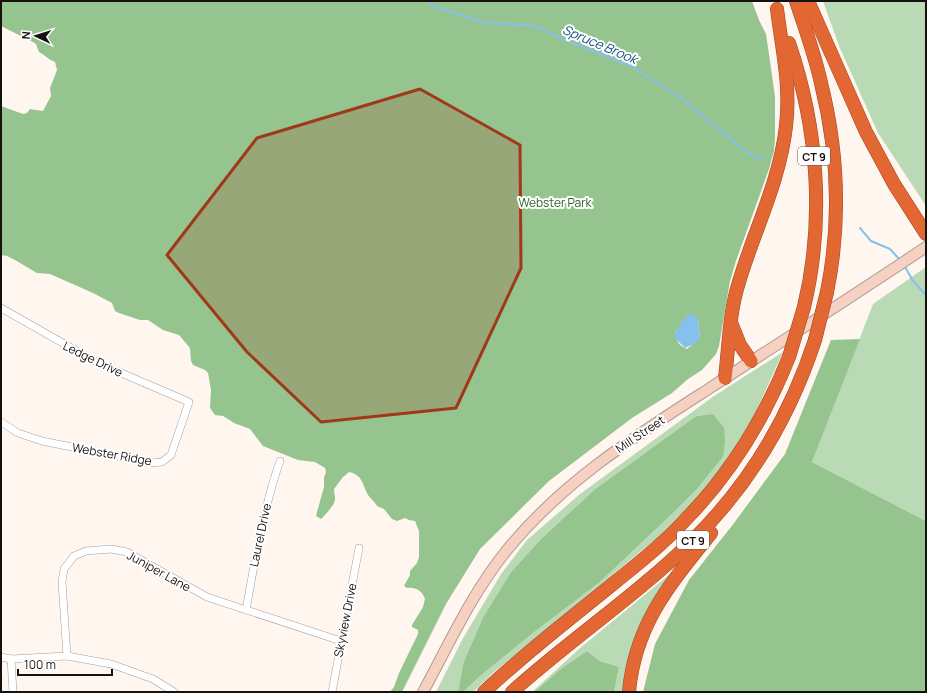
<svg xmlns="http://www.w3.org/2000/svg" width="927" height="693" font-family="Manrope,sans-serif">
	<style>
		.green { fill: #badab5 }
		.forest { fill: #96c48f; fill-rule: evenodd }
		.water { fill: #86c0ed }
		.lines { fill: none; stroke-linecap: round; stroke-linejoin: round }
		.stream { stroke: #86c0ed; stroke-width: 2 }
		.street-casing { stroke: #aa9c93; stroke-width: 8 }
		.secondary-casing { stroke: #aa9c93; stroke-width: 12 }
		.highway-casing { stroke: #9b4926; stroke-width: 14 }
		.street { stroke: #fff; stroke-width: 7 }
		.secondary { stroke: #f6d1c2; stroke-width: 10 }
		.highway { stroke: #e26733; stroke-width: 13 }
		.highway-bridge-casing { stroke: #9b4926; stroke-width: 14; stroke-linecap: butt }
		.highway-bridge { stroke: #e26733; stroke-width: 13 }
		.marked { fill: #a03919; fill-opacity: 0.2; stroke: #a03919; stroke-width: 3; stroke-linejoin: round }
		.labels { text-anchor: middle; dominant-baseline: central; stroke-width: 4; stroke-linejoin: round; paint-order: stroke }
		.shield { fill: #fff; stroke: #5c5856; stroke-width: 1 }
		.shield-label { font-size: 11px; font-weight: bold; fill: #16110e }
		.park-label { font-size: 12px; fill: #296520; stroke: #fff }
		.street-label { font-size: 12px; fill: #16110e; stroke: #fff }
		.water-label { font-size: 13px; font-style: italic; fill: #10537e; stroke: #fff }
	</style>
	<rect width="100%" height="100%" fill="#fff6f0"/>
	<!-- green -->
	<g class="green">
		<path d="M823 1H926V206L878 133 839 46Z"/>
		<path d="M926 267V521L812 462 873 304Z"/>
		<path d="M783 352 754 416 724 464 690 505 656 539 493 673 473 692H463L479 677 533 633 600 582 673 513 697 489 723 457 713 414 696 416 594 490 542 538 511 572 463 664 458 692H436L462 640 501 574 527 540 580 494 714 396Z"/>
		<path d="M681 565C650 608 627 636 625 692H614L619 667 600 661 587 651 562 668 534 692H532L579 649Z"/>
	</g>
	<!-- forest -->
	<g class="forest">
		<path d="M1 1H313L372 2 378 1H752L759 20 766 34 771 68 775 97V138L774 151 769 169 736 261 730 281 719 346 716 354 702 370 688 379 672 393 632 418 549 481 480 549 446 604 402 692H390L394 687 399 673 418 634V630L412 627V625L423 607 425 599C422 590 415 587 407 588L404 586 410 575V571L417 563 419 557V531L415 521 409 520 405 518 397 521 392 519 384 509 377 506C374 500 369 498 367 493 362 483 362 475 349 472L343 477 334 489C334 492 335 496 335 499 335 505 325 515 321 519L316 516 317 512 324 487V478L326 472 325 468 315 462 298 460 263 446 250 429 234 423 223 416 215 415 210 408 211 390 208 373 205 370 193 365 191 361 190 348 179 335 163 330 148 320H140L119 313 115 311 112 303 93 293 50 274 37 273 15 260 7 256 1 255V106L23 114 27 113 30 109 43 111 51 96 50 88 57 70 55 62C49 60 45 55 39 52L36 44 33 42 1 26ZM698 320 700 338 687 349C679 346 676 340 675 333L681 325Z"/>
		<path d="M860 339 812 462 926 521V692H643L655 644 689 580 731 527 785 454 831 340Z"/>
		<path d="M713 414 724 428 725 441 723 457 697 489 673 513 600 582 533 633 479 677 463 692H458L463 664 483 618 511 572 542 538 594 490 696 416Z"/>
		<path d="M587 651 600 661 619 667 614 692H534L562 668Z"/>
	</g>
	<!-- water -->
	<path class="water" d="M690 314 696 316 698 320 700 338 696 343 685 348 674 337C675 331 684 317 690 314Z"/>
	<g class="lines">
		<!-- stream -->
		<g class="stream">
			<path d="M430 1 432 5 438 8 483 22 526 25 537 27 570 42 631 66 684 100 749 154 763 160"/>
			<path d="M860 228 871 241 890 249 900 260"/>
			<path d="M904 265 913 281 926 295"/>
		</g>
		<defs>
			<g id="street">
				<path d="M1 308 98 363 189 402 171 455 162 462 151 463 42 441 18 433 1 422"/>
				<path d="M246 610C255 560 263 510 280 461"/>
				<path d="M67 656 62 582 64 569 74 556 86 551 111 549 127 552 207 597 341 641"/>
				<path d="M1 657 11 659 67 656 111 664 153 679 174 692"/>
				<path d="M11 659 13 692"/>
				<path d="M332 692 359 548"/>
			</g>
			<path id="secondary" d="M423 692C449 644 472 593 507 550 563 481 637 435 710 388 782 341 855 295 926 247"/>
			<g id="highway">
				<path d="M796 1C805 28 815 55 821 83 838 151 841 223 827 292"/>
				<path d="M808 1 866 132 894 184 926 234"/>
				<path d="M789 43C818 128 825 220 804 307"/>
				<path d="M732 325 740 345 751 361"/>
				<path d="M725 378C729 346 729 313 739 282 754 231 780 181 786 126 791 86 782 49 777 9"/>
				<path d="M484 692C525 653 570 619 614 583 639 563 664 543 686 519 731 473 765 417 789 357"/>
				<path d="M512 692C571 639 637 595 693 540 750 484 790 416 815 340"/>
				<path d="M629 692C635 624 670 584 711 533"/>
			</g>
		</defs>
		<!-- street casing -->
		<use href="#street" class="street-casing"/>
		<!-- secondary casing -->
		<use href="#secondary" class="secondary-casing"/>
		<!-- highway casing -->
		<use href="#highway" class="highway-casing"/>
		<!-- street -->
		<use href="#street" class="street"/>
		<!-- secondary -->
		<use href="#secondary" class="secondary"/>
		<!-- highway -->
		<use href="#highway" class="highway"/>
		<defs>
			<g id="highway-bridge">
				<path d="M815 340 827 292"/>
				<path d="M789 357 804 307"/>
			</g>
		</defs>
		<!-- highway-bridge casing -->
		<use href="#highway-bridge" class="highway-bridge-casing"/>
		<!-- highway-bridge -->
		<use href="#highway-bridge" class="highway-bridge"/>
	</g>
	<!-- marked area -->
	<path class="marked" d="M420 89 520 145 521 268 456 408 321 422 247 352 167 255 257 138Z"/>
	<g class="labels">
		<!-- shield labels -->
		<g class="shield">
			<rect x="798" y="147" width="32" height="18" rx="3"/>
			<rect x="677" y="531" width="32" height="18" rx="3"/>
		</g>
		<g class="shield-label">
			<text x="814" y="156">CT 9</text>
			<text x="693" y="540">CT 9</text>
		</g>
		<!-- park labels -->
		<g class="park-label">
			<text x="555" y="202">Webster Park</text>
		</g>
		<!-- street labels -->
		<g class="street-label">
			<text transform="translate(93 359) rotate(26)">Ledge Drive</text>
			<text transform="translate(640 434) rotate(-34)">Mill Street</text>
			<text transform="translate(112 454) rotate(10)">Webster Ridge</text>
			<text transform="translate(260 535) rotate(-78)">Laurel Drive</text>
			<text transform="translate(159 571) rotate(29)">Juniper Lane</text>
			<text transform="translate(345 620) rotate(-79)">Skyview Drive</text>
		</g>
		<!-- water labels -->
		<g class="water-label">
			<text transform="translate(600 44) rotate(23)">Spruce Brook</text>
		</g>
	</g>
	<!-- border -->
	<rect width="927" height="693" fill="none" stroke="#16110e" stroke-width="4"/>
	<!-- north arrow -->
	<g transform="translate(36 36) rotate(274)" stroke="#ffffff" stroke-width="3" paint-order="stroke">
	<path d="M0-3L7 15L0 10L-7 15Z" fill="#16110e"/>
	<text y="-6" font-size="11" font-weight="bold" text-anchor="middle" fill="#16110e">N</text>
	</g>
	<!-- scale -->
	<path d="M18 669v6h94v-6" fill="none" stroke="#16110e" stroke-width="2"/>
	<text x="24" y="669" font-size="12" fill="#16110e" stroke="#ffffff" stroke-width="3" paint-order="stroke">100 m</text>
</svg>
